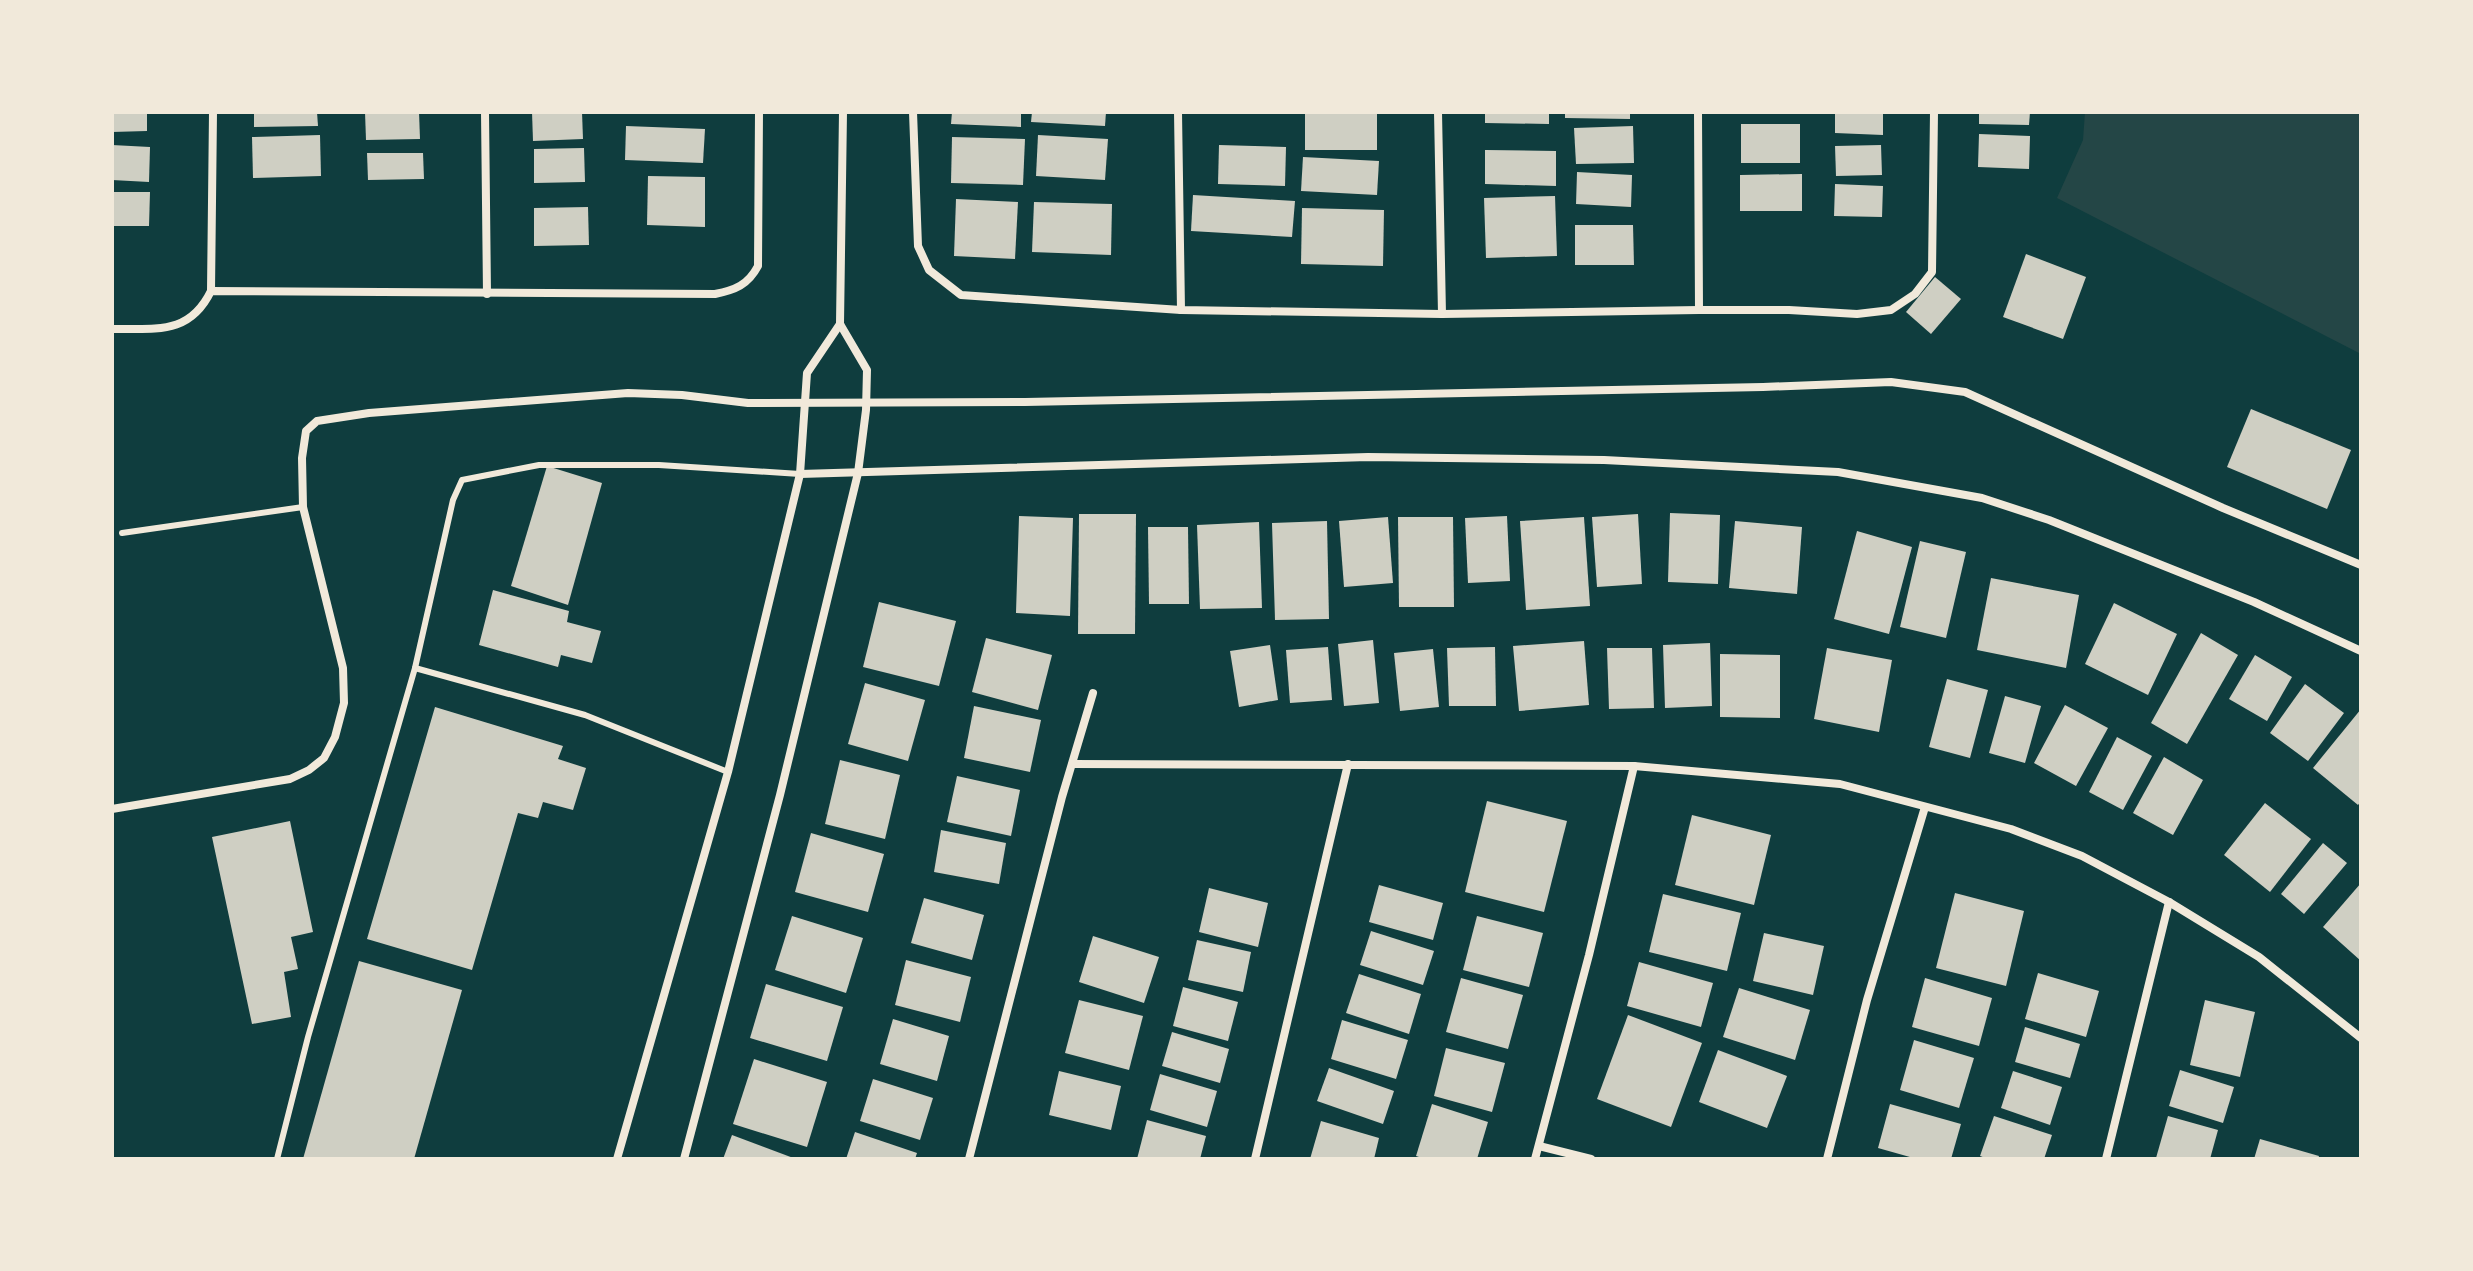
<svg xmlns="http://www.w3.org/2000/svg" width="2473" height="1271" font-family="'DejaVu Sans',sans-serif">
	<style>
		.green { fill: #244646 }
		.building { fill: #cfcfc3 }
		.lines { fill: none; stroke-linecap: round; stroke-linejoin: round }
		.service { stroke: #f1e9da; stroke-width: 6 }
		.minor { stroke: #f1e9da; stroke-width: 8 }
	</style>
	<rect width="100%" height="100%" fill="#0f3d3e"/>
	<!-- green -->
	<path class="green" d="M2085 112H2361V354L2057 198 2083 140Z"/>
	<!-- building -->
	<g class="building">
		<path d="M112 112H147V131L112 132Z"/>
		<path d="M254 112H317L318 126 254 127Z"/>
		<path d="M365 112H419L420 139 366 140Z"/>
		<path d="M532 112H582L583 139 533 141Z"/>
		<path d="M952 112H1021V127L951 124Z"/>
		<path d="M1032 112H1106L1105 126 1031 122Z"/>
		<rect x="1305" y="112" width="72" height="38"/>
		<path d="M1485 112H1549V124L1485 123Z"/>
		<path d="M1565 112H1630V119L1565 118Z"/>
		<path d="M1835 112H1883V135L1835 133Z"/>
		<path d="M1979 112H2030L2029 125 1979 124Z"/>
		<rect x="1741" y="124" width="59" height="39"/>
		<path d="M626 126 705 129 703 163 625 160Z"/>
		<path d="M1633 126 1634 163 1576 164 1574 128Z"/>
		<path d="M1979 134 2030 136 2029 169 1978 167Z"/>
		<path d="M320 135 321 176 253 178 252 137Z"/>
		<path d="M1038 135 1108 139 1105 180 1036 176Z"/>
		<path d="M952 137 1025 139 1023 185 951 183Z"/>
		<path d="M112 145 150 147 149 182 112 180Z"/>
		<path d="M1219 145 1286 147 1285 186 1218 184Z"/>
		<path d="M1881 145 1882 175 1836 176 1835 146Z"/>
		<path d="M584 148 585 182 534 183V149Z"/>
		<path d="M1485 150 1556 151V186L1485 184Z"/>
		<path d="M367 153H423L424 179 368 180Z"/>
		<path d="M1303 157 1379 161 1377 195 1301 191Z"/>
		<path d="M1577 172 1632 175 1631 207 1576 204Z"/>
		<path d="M1802 174V211H1740V175Z"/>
		<path d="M648 176 705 177V227L647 225Z"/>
		<path d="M1835 184 1883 186 1882 217 1834 216Z"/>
		<path d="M112 192H150L149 226H112Z"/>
		<path d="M1193 195 1295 201 1292 237 1191 231Z"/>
		<path d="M1555 196 1557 256 1486 258 1484 198Z"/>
		<path d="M956 199 1018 202 1015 259 954 256Z"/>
		<path d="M1034 202 1112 204 1111 255 1032 252Z"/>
		<path d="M588 207 589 245 534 246V208Z"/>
		<path d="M1302 208 1384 210 1383 266 1301 264Z"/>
		<path d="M1575 225H1633L1634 265H1575Z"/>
		<path d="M2026 254 2086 277 2063 339 2003 317Z"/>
		<path d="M1935 277 1961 299 1931 334 1906 312Z"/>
		<path d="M2251 409 2351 450 2327 509 2227 467Z"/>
		<path d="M547 466 602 483 568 605 511 586Z"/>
		<path d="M1670 513 1720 515 1718 584 1668 582Z"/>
		<path d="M1079 514H1136L1135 634H1078Z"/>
		<path d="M1638 514 1642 584 1597 587 1592 517Z"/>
		<path d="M1019 516 1073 518 1070 616 1016 613Z"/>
		<path d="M1507 516 1510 581 1468 583 1465 518Z"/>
		<path d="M1388 517 1393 583 1344 587 1339 521Z"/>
		<path d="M1398 517H1453L1454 607H1399Z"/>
		<path d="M1584 517 1590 606 1526 610 1520 521Z"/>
		<path d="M1327 521 1329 619 1275 620 1272 523Z"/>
		<path d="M1735 521 1802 527 1797 594 1729 588Z"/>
		<path d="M1259 522 1262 608 1200 609 1197 525Z"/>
		<path d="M1148 527H1188L1189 604H1149Z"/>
		<path d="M1857 531 1912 547 1889 634 1834 619Z"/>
		<path d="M1920 541 1966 552 1946 638 1900 627Z"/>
		<path d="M1991 578 2079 595 2066 668 1977 650Z"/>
		<path d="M493 590 569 611 567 622 601 631 592 663 561 655 558 667 479 645Z"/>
		<path d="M879 602 956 621 939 686 863 667Z"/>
		<path d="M2114 603 2177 634 2148 695 2085 664Z"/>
		<path d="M2201 633 2238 655 2187 744 2151 723Z"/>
		<path d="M986 638 1052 655 1038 710 972 692Z"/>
		<path d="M1373 640 1379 703 1344 706 1338 644Z"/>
		<path d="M1584 641 1589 705 1519 711 1513 646Z"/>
		<path d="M1710 643 1712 706 1665 708 1663 645Z"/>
		<path d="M1270 645 1278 700 1239 707 1230 651Z"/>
		<path d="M1328 647 1332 700 1290 703 1286 650Z"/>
		<path d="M1495 647 1496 706H1449L1447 648Z"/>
		<path d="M1607 648H1652L1654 708 1609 709Z"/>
		<path d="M1827 648 1892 660 1879 732 1814 719Z"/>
		<path d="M1433 649 1439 707 1400 711 1394 653Z"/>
		<path d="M1720 654 1780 655V718L1720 717Z"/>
		<path d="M2255 655 2292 677 2267 721 2229 699Z"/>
		<path d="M1947 679 1988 690 1970 758 1929 747Z"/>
		<path d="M865 683 925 700 908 761 848 744Z"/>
		<path d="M2305 684 2344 713 2308 761 2270 733Z"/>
		<path d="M2005 696 2041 706 2025 763 1989 753Z"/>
		<path d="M2065 705 2108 728 2076 786 2034 763Z"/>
		<path d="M974 706 1041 720 1030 772 964 758Z"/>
		<path d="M435 707 563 746 558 759 586 768 573 810 543 802 538 818 518 813 472 970 367 939Z"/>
		<path d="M2361 709V801L2358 805 2313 768Z"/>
		<path d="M2117 737 2152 756 2123 810 2089 792Z"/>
		<path d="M2164 757 2203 780 2173 835 2133 813Z"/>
		<path d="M840 760 900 775 885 839 825 824Z"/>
		<path d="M957 776 1020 790 1011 836 947 822Z"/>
		<path d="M1487 801 1567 821 1544 912 1465 892Z"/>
		<path d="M2265 803 2311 839 2270 892 2224 855Z"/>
		<path d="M1692 815 1771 835 1754 905 1675 885Z"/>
		<path d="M290 821 313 932 291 937 298 969 284 972 291 1017 252 1024 212 837Z"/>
		<path d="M941 830 1006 843 999 884 934 872Z"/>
		<path d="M811 833 884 854 868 912 795 892Z"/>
		<path d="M2323 843 2347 863 2304 914 2281 894Z"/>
		<path d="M2361 883V961L2323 927Z"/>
		<path d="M1379 885 1443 903 1433 940 1369 922Z"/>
		<path d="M1209 888 1268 903 1258 947 1199 932Z"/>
		<path d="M1955 893 2024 911 2006 986 1936 968Z"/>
		<path d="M1663 894 1741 913 1727 971 1649 952Z"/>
		<path d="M924 898 984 915 972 960 911 943Z"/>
		<path d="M792 916 863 938 846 993 775 970Z"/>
		<path d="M1477 916 1543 933 1529 987 1463 970Z"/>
		<path d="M1371 931 1434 951 1423 985 1360 965Z"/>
		<path d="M1764 933 1824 946 1813 995 1753 981Z"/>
		<path d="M1093 936 1159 957 1144 1003 1079 982Z"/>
		<path d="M1197 940 1251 952 1243 992 1188 980Z"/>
		<path d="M906 960 971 977 960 1022 895 1005Z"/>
		<path d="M359 961 462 990 414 1159H303Z"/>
		<path d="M1639 962 1713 983 1701 1027 1627 1006Z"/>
		<path d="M2038 973 2099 991 2086 1037 2025 1019Z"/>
		<path d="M1359 974 1421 994 1409 1034 1346 1013Z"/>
		<path d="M1461 978 1523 995 1508 1049 1446 1032Z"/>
		<path d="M1925 978 1992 998 1979 1046 1912 1027Z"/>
		<path d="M766 984 843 1007 827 1061 750 1038Z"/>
		<path d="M1183 987 1238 1002 1228 1041 1173 1026Z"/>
		<path d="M1739 988 1810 1010 1795 1060 1723 1037Z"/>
		<path d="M1079 1000 1143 1016 1129 1070 1065 1053Z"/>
		<path d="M2205 1000 2255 1012 2240 1077 2190 1065Z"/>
		<path d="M1628 1015 1702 1043 1671 1127 1597 1099Z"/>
		<path d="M893 1019 949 1036 937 1081 880 1064Z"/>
		<path d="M1342 1020 1408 1040 1396 1079 1331 1059Z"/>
		<path d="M2025 1027 2080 1044 2070 1078 2015 1062Z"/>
		<path d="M1172 1032 1229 1049 1220 1083 1162 1066Z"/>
		<path d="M1914 1040 1974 1058 1959 1108 1900 1090Z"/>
		<path d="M1446 1048 1505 1063 1492 1112 1434 1096Z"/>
		<path d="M1718 1050 1787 1076 1767 1128 1699 1102Z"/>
		<path d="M754 1059 827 1082 807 1147 733 1124Z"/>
		<path d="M1329 1068 1394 1091 1383 1124 1317 1101Z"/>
		<path d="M2180 1070 2234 1087 2223 1123 2169 1106Z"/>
		<path d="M1059 1071 1121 1086 1111 1130 1049 1115Z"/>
		<path d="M2013 1071 2062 1087 2050 1125 2001 1108Z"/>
		<path d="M1160 1074 1217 1091 1207 1127 1150 1110Z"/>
		<path d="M873 1079 933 1098 920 1140 860 1121Z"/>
		<path d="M1432 1104 1488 1122 1477 1159H1425L1416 1156Z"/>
		<path d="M1890 1104 1961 1124 1951 1159H1917L1878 1148Z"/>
		<path d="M1994 1116 2052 1135 2044 1159H1988L1980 1156Z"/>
		<path d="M2168 1116 2218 1130 2210 1159 2156 1158Z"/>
		<path d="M1147 1120 1206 1136 1200 1159H1137Z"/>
		<path d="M1321 1121 1379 1138 1374 1159H1310Z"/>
		<path d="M855 1132 917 1153 915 1159H846Z"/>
		<path d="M732 1135 796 1159H723Z"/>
		<path d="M2260 1139 2319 1156 2318 1159H2254Z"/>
	</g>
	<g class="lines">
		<!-- service -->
		<g class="service">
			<path d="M122 533 303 507"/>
			<path d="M415 668 585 715 728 772"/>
			<path d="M277 1159 308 1037 415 668 453 500 462 480 539 465H659L800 474"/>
		</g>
		<!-- minor -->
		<g class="minor">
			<path d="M485 112 487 294"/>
			<path d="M913 112 918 246 929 270 961 295 1181 310 1442 314 1699 310H1789L1857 314 1891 310 1915 294 1932 272 1934 112"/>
			<path d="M1178 112 1181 310"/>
			<path d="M1438 112 1442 314"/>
			<path d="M1698 112 1699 310"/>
			<path d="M211 291 213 112"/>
			<path d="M112 329C155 328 189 336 211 291L715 294C735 290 748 285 758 266L759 112"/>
			<path d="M800 474 1368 457 1604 460 1838 472 1982 498 2049 520 2254 602 2361 651"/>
			<path d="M1073 764 1634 766 1840 784 2011 829 2082 856 2169 902 2259 957 2361 1038"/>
			<path d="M112 809 290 779 309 770 324 758 335 737 344 703 343 668 303 507 302 458 306 431 317 421 369 413 628 393 682 395 748 403 1025 402 1763 387 1891 382 1965 392 2223 508 2361 565"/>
			<path d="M1539 1146 1591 1159"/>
			<path d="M617 1159 728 772 800 474 807 373 840 324"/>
			<path d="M684 1159 780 795 858 473 866 410 867 370 840 324 843 112"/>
			<path d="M969 1159 1062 797 1093 693"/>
			<path d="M1255 1159 1348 764"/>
			<path d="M1535 1159 1589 955 1634 766"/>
			<path d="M1827 1159 1867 1000 1925 807"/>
			<path d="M2106 1159 2169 902"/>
		</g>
	</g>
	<!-- border -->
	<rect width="2473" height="1271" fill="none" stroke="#f1e9da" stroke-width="228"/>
</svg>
